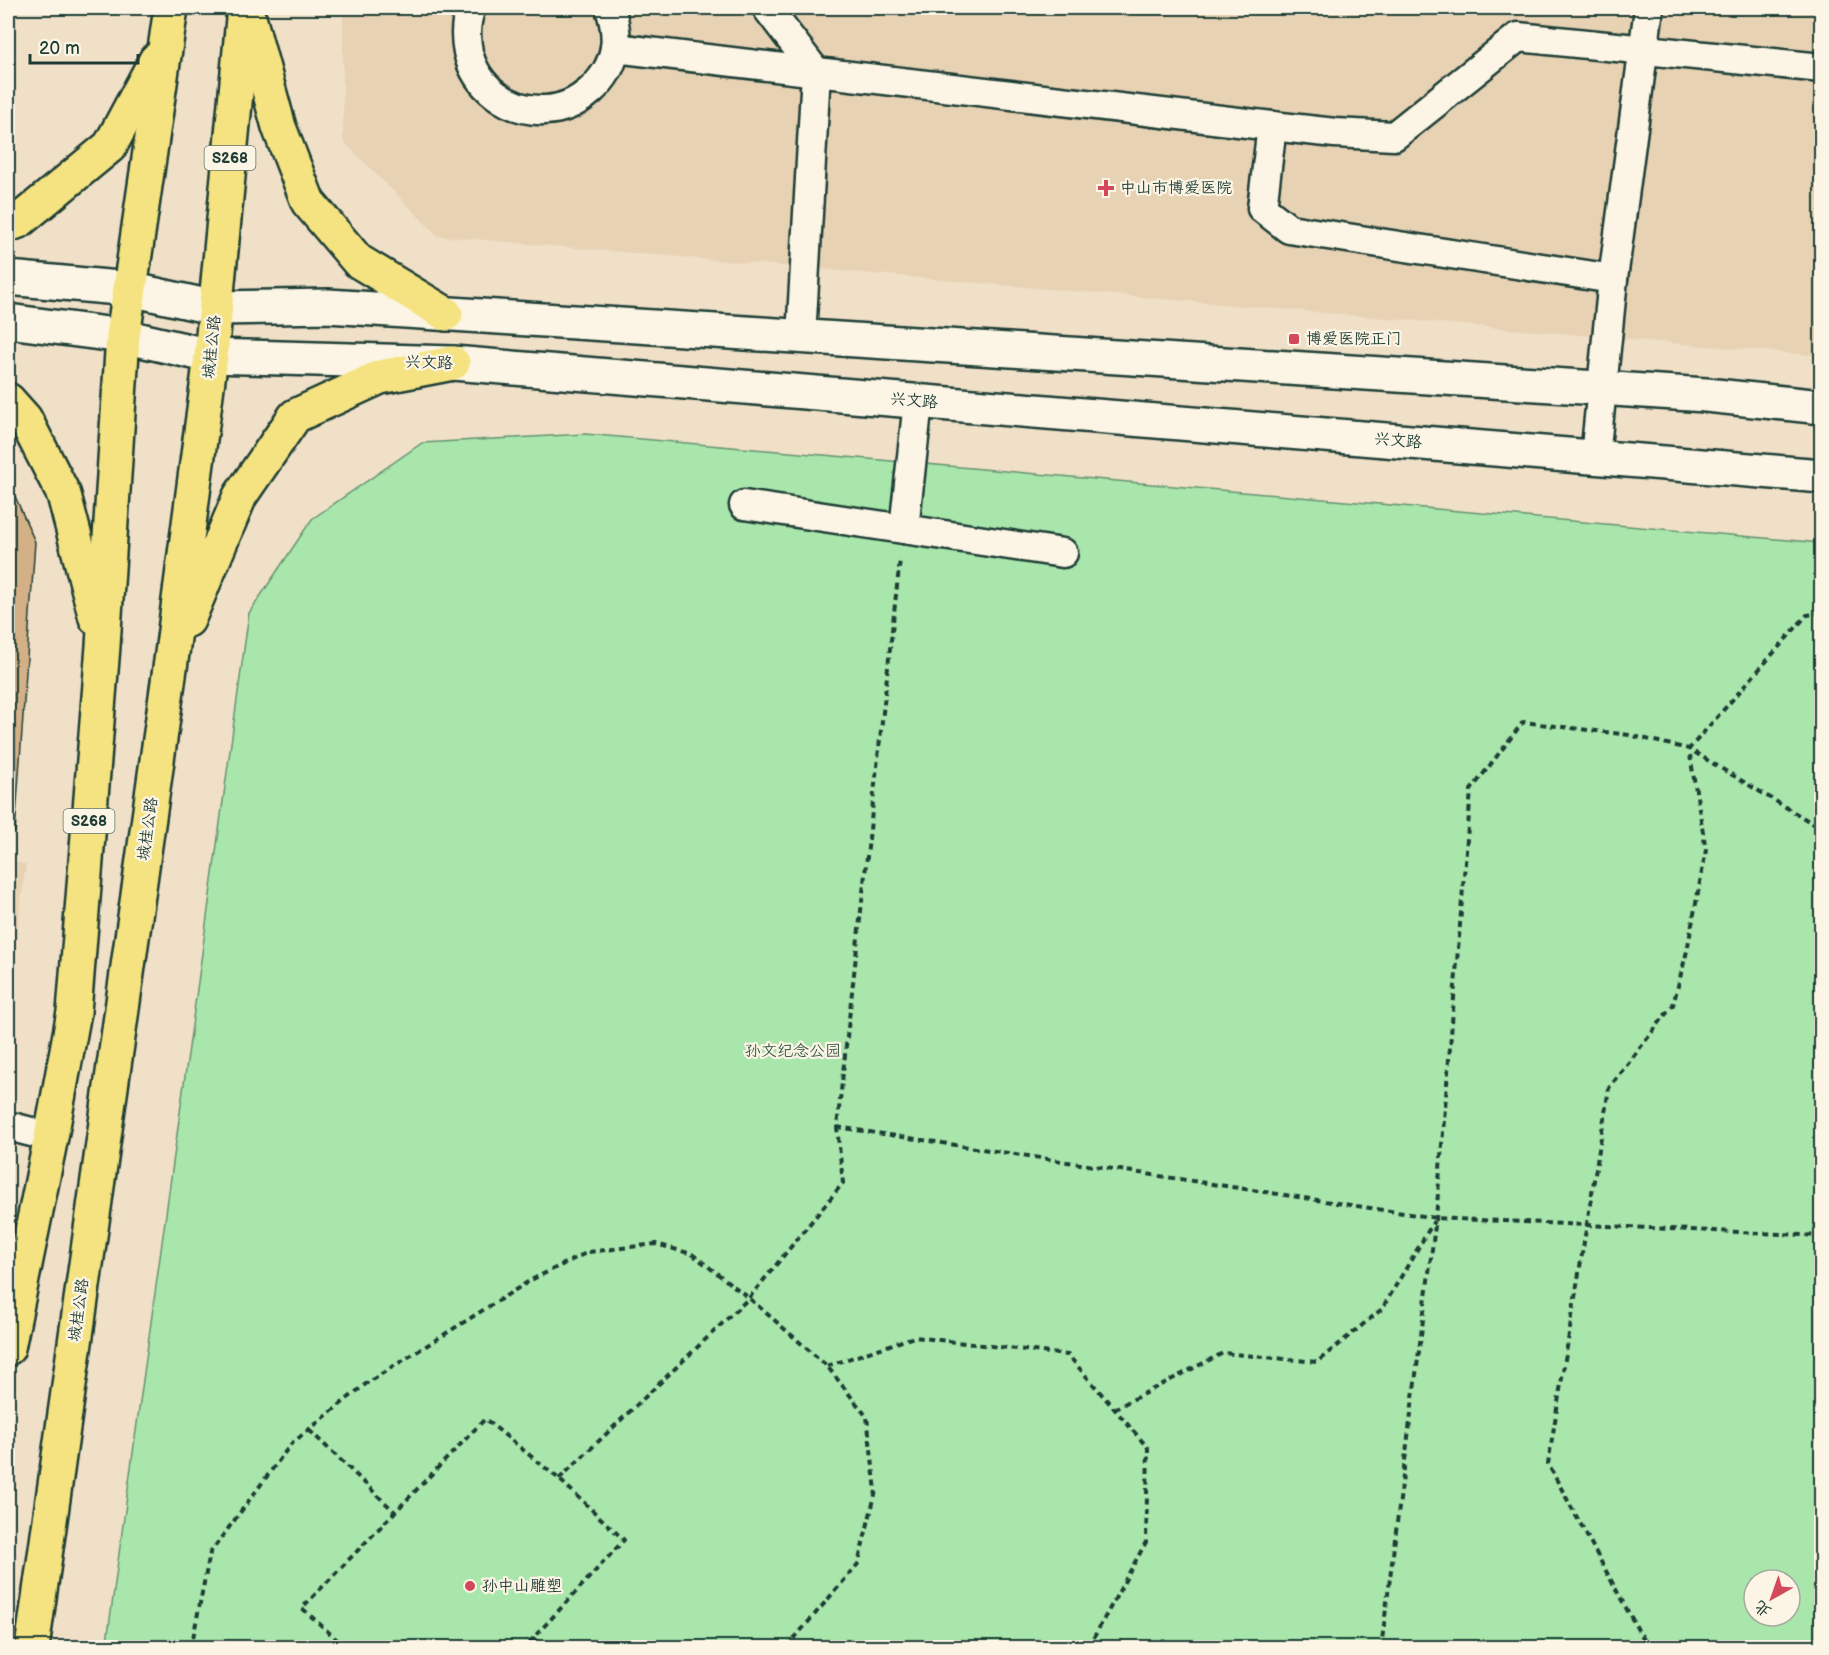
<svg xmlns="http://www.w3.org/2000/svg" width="1829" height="1655" font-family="'Balsamiq Sans','LXGW WenKai TC',sans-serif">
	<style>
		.built { fill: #e7d2b4 }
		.green { fill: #a9e6ac; stroke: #649270; stroke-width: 1.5; fill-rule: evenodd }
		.building { fill: #d3b086; stroke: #1f3d34; stroke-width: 1.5 }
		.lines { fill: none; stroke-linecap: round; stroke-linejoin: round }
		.minor-casing { stroke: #1f3d34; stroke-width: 33 }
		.secondary-casing { stroke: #1f3d34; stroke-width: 38 }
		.primary-casing { stroke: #1f3d34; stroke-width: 38 }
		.path { stroke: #1f3d34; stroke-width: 4; stroke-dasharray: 6 4.5; stroke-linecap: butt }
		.minor { stroke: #fcf5e5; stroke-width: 28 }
		.secondary { stroke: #fcf5e5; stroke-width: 33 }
		.primary { stroke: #f5e382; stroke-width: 33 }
		.poi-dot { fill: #d1495b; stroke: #fcf5e5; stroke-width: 2 }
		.labels { text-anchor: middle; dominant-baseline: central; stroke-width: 4.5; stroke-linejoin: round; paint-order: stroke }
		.shield { fill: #fcf5e5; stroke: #617469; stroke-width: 1.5 }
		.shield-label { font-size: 15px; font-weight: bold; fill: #1f3d34 }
		.poi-label { font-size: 16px; fill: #1f3d34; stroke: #fcf5e5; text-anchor: start }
		.street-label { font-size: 16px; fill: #1f3d34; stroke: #fcf5e5 }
		.park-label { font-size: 16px; fill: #3b5f4c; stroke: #fcf5e5 }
	</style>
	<rect width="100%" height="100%" fill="#f0e0c8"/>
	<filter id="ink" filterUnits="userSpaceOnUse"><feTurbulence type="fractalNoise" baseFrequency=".0167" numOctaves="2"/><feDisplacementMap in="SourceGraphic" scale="12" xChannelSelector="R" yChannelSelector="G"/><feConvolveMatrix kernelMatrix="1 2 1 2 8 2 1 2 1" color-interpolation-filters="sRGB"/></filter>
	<g filter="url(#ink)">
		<!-- built -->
		<g class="built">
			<path d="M343 8H1821V356L438 236 343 141Z"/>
			<path d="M8 861 26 864 8 1004Z"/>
		</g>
		<!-- green -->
		<path class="green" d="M585 434 1821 543V1647L106 1648 249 613 312 519 422 443ZM1754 1580H1790V1616H1754Z"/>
		<!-- building -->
		<path class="building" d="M8 480 35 542 15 832 8 830Z"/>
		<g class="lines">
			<defs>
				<g id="minor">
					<path d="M471 8C465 22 465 37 468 52 476 87 509 112 545 110 578 109 610 80 615 48 617 34 614 20 610 8"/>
					<path d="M767 8 816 72 801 337"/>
					<path d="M615 48 1272 126 1335 133 1394 136 1518 37 1822 68"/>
					<path d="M1272 126 1262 208 1289 229 1613 279"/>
					<path d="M1595 457 1613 279 1649 8"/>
					<path d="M744 505 1063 553"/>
					<path d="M904 529 918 402"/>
					<path d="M8 1126 51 1137"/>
				</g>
				<g id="secondary">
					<path d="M8 278 130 289 216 308 328 306 1706 395 1822 407"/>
					<path d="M8 321 123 336 211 356 453 363 1822 476"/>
				</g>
				<g id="primary">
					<path d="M250 21 279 127 308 202 358 261 446 314"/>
					<path d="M8 225 19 221 110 146 156 60"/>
					<path d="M8 400 25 419 64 495 96 618"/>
					<path d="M188 620 240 496 295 416 380 377 453 363"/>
					<path d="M8 1348 51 1137 74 1012 103 646 123 336 171 8"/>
					<path d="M32 1648 171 661 211 356 244 8"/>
				</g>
			</defs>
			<!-- minor casing -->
			<use href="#minor" class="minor-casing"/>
			<!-- secondary casing -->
			<use href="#secondary" class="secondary-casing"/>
			<!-- primary casing -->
			<use href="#primary" class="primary-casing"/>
			<!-- path -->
			<g class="path">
				<path d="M837 1127 1436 1218 1822 1236"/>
				<path d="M827 1366 914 1337 1068 1355 1148 1448 1146 1542 1088 1648"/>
				<path d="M1114 1409 1223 1353 1317 1362 1382 1309 1434 1221"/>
				<path d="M309 1430 395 1512"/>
				<path d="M559 1479 749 1298 843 1183 837 1127 900 559"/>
				<path d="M533 1638 544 1648"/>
				<path d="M191 1648 210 1553 291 1444 367 1383 531 1280 588 1252 656 1244 692 1254 749 1298 827 1366 867 1417 876 1491 858 1564 786 1648"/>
				<path d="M346 1648 302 1608 485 1419 559 1479 624 1540 524 1648"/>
				<path d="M1381 1648 1436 1218 1471 790 1523 722 1629 735 1689 749 1822 829"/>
				<path d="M1650 1648 1638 1630 1548 1464 1609 1088 1673 1005 1687 951 1706 850 1689 749 1807 615 1822 613"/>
			</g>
			<!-- minor -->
			<use href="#minor" class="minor"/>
			<!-- secondary -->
			<use href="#secondary" class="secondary"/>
			<!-- primary -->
			<use href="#primary" class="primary"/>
		</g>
	</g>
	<!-- markers -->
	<g class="poi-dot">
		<path d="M1103 179h6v6h6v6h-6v6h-6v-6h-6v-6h6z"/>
		<rect x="1288" y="333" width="12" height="12" rx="3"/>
		<circle cx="470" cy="1586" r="6"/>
	</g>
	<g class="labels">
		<!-- shield labels -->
		<g class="shield">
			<rect x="204.5" y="146" width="51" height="24" rx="4.5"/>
			<rect x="63.5" y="809" width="51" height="24" rx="4.5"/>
		</g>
		<g class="shield-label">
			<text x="230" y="158">S268</text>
			<text x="89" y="821">S268</text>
		</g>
		<!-- poi labels -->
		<g class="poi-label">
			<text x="1120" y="188">中山市博爱医院</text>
			<text x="1306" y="339">博爱医院正门</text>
			<text x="482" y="1586">孙中山雕塑</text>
		</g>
		<!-- street labels -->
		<g class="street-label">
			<text transform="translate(212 347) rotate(-84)">城桂公路</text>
			<text transform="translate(429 363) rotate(2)">兴文路</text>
			<text transform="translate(914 401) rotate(5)">兴文路</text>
			<text transform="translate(1398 441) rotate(5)">兴文路</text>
			<text transform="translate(148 829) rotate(-82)">城桂公路</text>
			<text transform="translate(79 1310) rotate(-82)">城桂公路</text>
		</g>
		<!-- park labels -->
		<g class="park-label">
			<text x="793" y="1051">孙文纪念公园</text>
		</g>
	</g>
	<!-- margin -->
	<rect width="1829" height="1655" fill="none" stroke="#fcf5e5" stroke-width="30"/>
	<rect x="15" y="15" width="1799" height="1625" fill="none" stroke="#1f3d34" stroke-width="2" filter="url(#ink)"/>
	<!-- north arrow -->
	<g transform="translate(1772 1598) rotate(220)"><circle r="28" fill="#fcf5e5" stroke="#a4ab9e" stroke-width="1.5"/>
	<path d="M0-4.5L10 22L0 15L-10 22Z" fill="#d1495b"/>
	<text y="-9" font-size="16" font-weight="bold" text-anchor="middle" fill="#1f3d34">北</text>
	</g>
	<!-- scale -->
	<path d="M30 54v9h108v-9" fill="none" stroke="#1f3d34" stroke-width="3"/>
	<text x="39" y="54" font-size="18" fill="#1f3d34" stroke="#fcf5e5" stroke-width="4.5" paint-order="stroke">20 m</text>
</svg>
